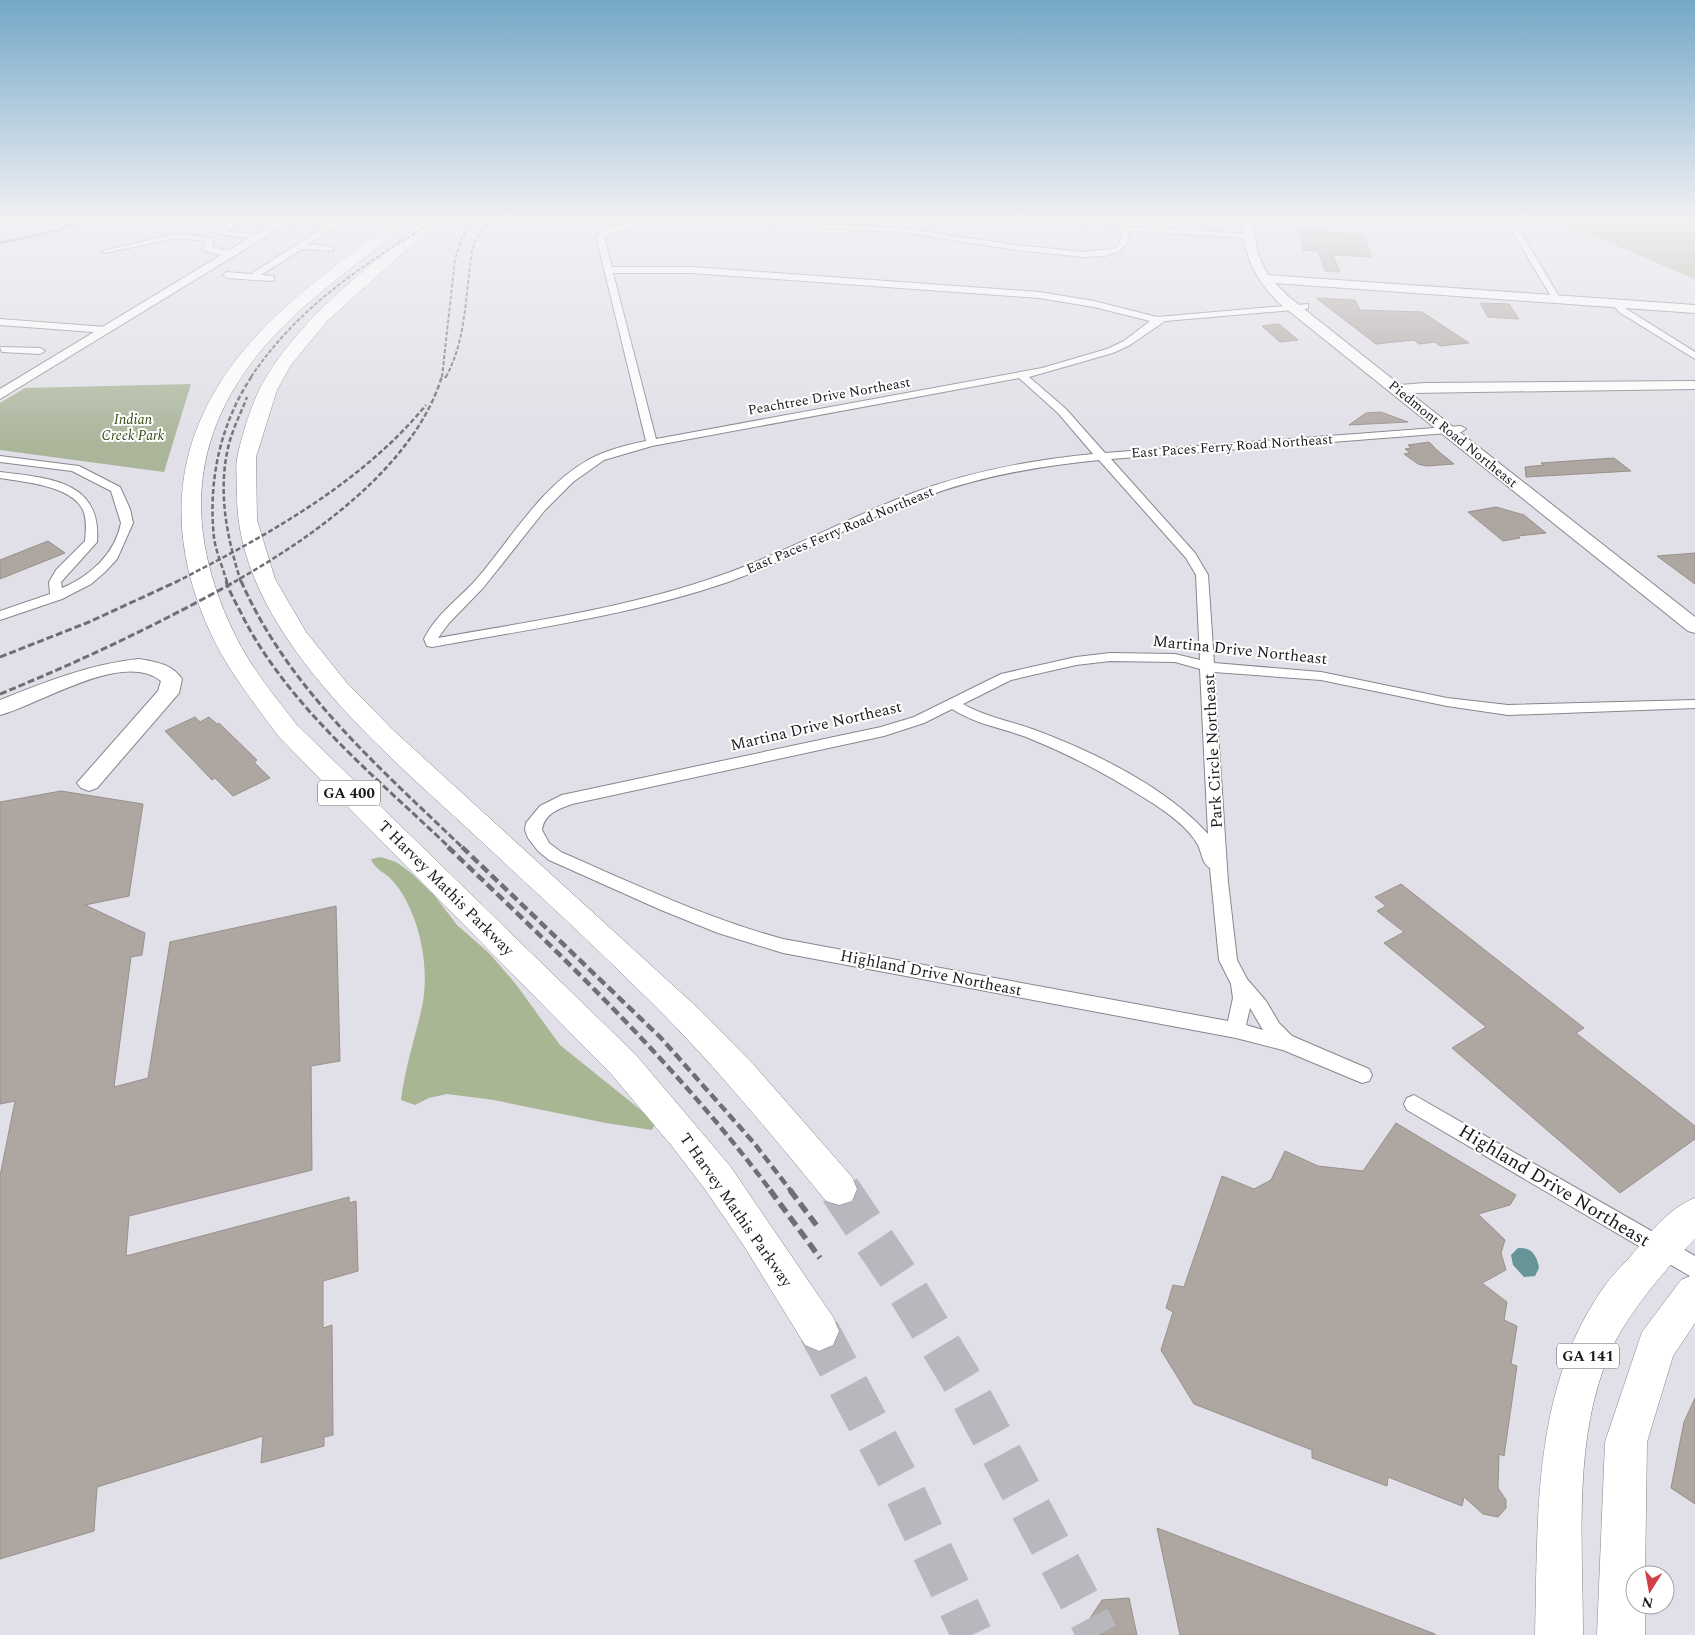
<svg xmlns="http://www.w3.org/2000/svg" width="1695" height="1635" font-family="Spectral,serif">
	<style>
		.green { fill: #aab59a }
		.forest { fill: #a8b693 }
		.water { fill: #659596 }
		.lines { fill: none; stroke-linecap: round; stroke-linejoin: round }
		.stream { stroke: #659596; stroke-width: 2.5 }
		.building { fill: #aea6a1; stroke: #98908c }
		.highway-tunnel-far1 { stroke: #b9b7be; stroke-width: 32; stroke-dasharray: 32 16; stroke-linecap: butt }
		.highway-tunnel { stroke: #b9b7be; stroke-width: 41; stroke-dasharray: 41 21; stroke-linecap: butt }
		.street-casing { stroke: #88868e; stroke-width: 2 }
		.secondary-casing { stroke: #88868e; stroke-width: 2 }
		.highway-casing { stroke: #88868e; stroke-width: 1 }
		.street { fill: #fff; fill-rule: evenodd }
		.secondary { fill: #fff; fill-rule: evenodd }
		.highway { fill: #fff; fill-rule: evenodd }
		.rail-far4 { stroke: #6f6e73; stroke-width: 2; stroke-dasharray: 4 2; stroke-linecap: butt }
		.rail-far3 { stroke: #6f6e73; stroke-width: 2.5; stroke-dasharray: 5 2.5; stroke-linecap: butt }
		.rail-far2 { stroke: #6f6e73; stroke-width: 3; stroke-dasharray: 7 3; stroke-linecap: butt }
		.rail-far1 { stroke: #6f6e73; stroke-width: 4.5; stroke-dasharray: 9 4.5; stroke-linecap: butt }
		.rail { stroke: #6f6e73; stroke-width: 5.5; stroke-dasharray: 11 5.5; stroke-linecap: butt }
		.labels { text-anchor: middle; dominant-baseline: central; stroke-width: 4; stroke-linejoin: round; paint-order: stroke }
		.far-street-label { font-size: 14px; fill: #1a191c; stroke: #fff }
		.far-park-label { font-size: 14px; font-style: italic; fill: #384912; stroke: #fff }
		.shield { fill: #fff; stroke: #5f5e60; stroke-width: 1 }
		.shield-label { font-size: 15px; font-weight: bold; fill: #1a191c }
		.street-label { font-size: 16px; fill: #1a191c; stroke: #fff }
		.near-street-label { font-size: 19px; fill: #1a191c; stroke: #fff }
	</style>
	<rect width="100%" height="100%" fill="#e1dfe7"/>
	<!-- green -->
	<g class="green">
		<path d="M1695 217V279L1551 218V217Z"/>
		<path d="M191 384 164 472 0 450V403L25 388Z"/>
	</g>
	<!-- forest -->
	<path class="forest" d="M381 857 396 862 410 872 434 895 457 925 489 953 515 983 560 1045 647 1115 655 1124 652 1130 606 1123 494 1100 447 1094 429 1098 415 1105 401 1100C405 1068 415 1038 422 1007 428 978 424 943 413 916 408 903 402 891 392 880 385 872 375 870 371 859Z"/>
	<!-- water -->
	<path class="water" d="M1518 1248C1532 1247 1537 1256 1539 1268L1535 1276 1524 1277 1513 1265 1511 1255Z"/>
	<g class="lines">
		<!-- stream -->
		<path class="stream" d="M0 243 55 231 93 217"/>
	</g>
	<!-- building -->
	<g class="building">
		<path d="M1299 230 1361 234 1365 236 1371 257 1333 255 1340 272 1325 271 1318 251 1303 250Z"/>
		<path d="M1316 298 1355 300 1360 310 1422 312 1469 343 1440 346 1435 342 1419 344 1414 340 1376 344Z"/>
		<path d="M1480 303 1509 304 1519 319 1488 317Z"/>
		<path d="M1279 324 1298 340 1280 342 1262 326Z"/>
		<path d="M1381 412 1408 422 1349 425 1366 413Z"/>
		<path d="M1429 442 1438 451 1454 464 1426 466 1418 464 1404 454 1410 453 1405 449 1411 448 1408 445Z"/>
		<path d="M1614 458 1631 471 1526 477 1525 467 1544 465 1541 463Z"/>
		<path d="M1496 507 1524 515 1546 533 1518 536 1520 538 1503 541 1468 512Z"/>
		<path d="M48 541 65 553 0 579V560Z"/>
		<path d="M1695 553V584L1657 556Z"/>
		<path d="M195 717 200 722 209 717 217 724 219 723 257 760 254 762 270 778 233 796 215 778 212 780 165 731Z"/>
		<path d="M61 791 143 804 129 896 85 905 145 933 142 955 131 957 114 1087 148 1078 170 942 336 906 340 1061 311 1066 312 1170 129 1216 126 1256 349 1197V1203L356 1201 358 1271 323 1281V1328L332 1325 333 1435 324 1437V1446L261 1463 263 1436 97 1487 94 1531 0 1559V1176L15 1101 0 1104V802Z"/>
		<path d="M1401 884 1584 1028 1576 1033 1695 1126V1139L1620 1193 1452 1048 1486 1027 1384 943 1404 932 1377 911 1386 906 1375 897Z"/>
		<path d="M1396 1123 1516 1195 1510 1205 1478 1214 1505 1240 1501 1253 1506 1270 1482 1283 1507 1302 1504 1320 1517 1326 1511 1364 1517 1366 1504 1456 1499 1454 1498 1488 1506 1500V1508L1498 1517 1483 1514 1464 1497 1462 1506 1388 1477 1387 1486 1312 1458V1450L1194 1404 1161 1350 1173 1312 1166 1308 1173 1285 1184 1287 1222 1176 1254 1189 1271 1180 1285 1151 1318 1166 1363 1171Z"/>
		<path d="M1695 1398V1504L1671 1488 1684 1422Z"/>
		<path d="M1157 1528 1435 1634V1635H1180Z"/>
		<path d="M1129 1598 1137 1635H1079L1102 1600Z"/>
	</g>
	<g class="lines">
		<!-- highway-tunnel-far1 -->
		<path class="highway-tunnel-far1" d="M839 1189 841 1191"/>
		<!-- highway-tunnel -->
		<g class="highway-tunnel">
			<path d="M840 1190 902 1282 964 1384 1098 1635"/>
			<path d="M819 1331 899 1481 972 1635"/>
		</g>
		<defs>
			<g id="street">
				<path d="M237 217H247L226 231 261 235H264V239L217 234V230Z"/>
				<path d="M339 217 346 219 308 244 333 247V251L302 249 261 275 274 276V280L271 281 227 278 223 275 227 272 251 274 324 227 286 224H283V220L328 224Z"/>
				<path d="M652 217H667L611 233 604 237 612 267H692L1039 292 1094 301 1157 317 1308 304V308L1305 309 1165 321 1130 345 1113 353 1029 377 1066 409 1105 453 1461 426 1466 429 1461 432 1111 459 1195 553 1208 575 1214 663 1321 672 1447 698 1508 705 1695 700V708L1508 715 1447 706 1321 680 1214 672 1228 882 1237 960 1247 979 1266 1001 1279 1023 1292 1036 1369 1069 1372 1075 1369 1081 1362 1083 1283 1050 1236 1038 783 953 718 933 661 910 549 860 538 851 528 838 525 830 526 823 540 806 562 795 881 727 914 717 1001 674 1076 657 1110 653 1175 654 1200 660 1196 575 1186 558 1099 460C1039 466 979 476 922 498 856 522 794 558 728 582 632 615 531 629 432 647L427 646 424 639C435 616 457 600 474 582 510 541 540 487 588 460 606 450 626 445 646 441L596 236 605 229ZM613 273H692L1039 298 1094 307 1150 321 1124 341 1107 349 1042 368 656 439ZM1019 378 1058 413 1093 454C1032 460 971 471 913 493 847 518 785 553 719 576 628 608 532 621 438 638L449 623 483 588 545 510 573 482 604 460 652 446ZM1110 661 1175 662 1200 669 1208 834C1166 787 1094 752 1035 730 1011 721 985 717 963 704L1011 680 1076 665ZM952 709C975 724 1002 728 1026 737 1066 753 1105 773 1141 796 1161 808 1187 825 1198 845 1202 853 1202 864 1210 868L1219 960 1231 984 1233 998 1228 1021 783 939C706 918 634 884 561 852L549 843 542 830C544 814 558 809 572 804L884 736 924 723ZM1250 1008 1263 1030 1246 1025Z"/>
				<path d="M732 217 797 223 900 228 1016 245 1083 252 1113 249 1119 244 1122 230 1036 217H1058L1104 225 1249 234 1253 236 1249 238 1130 231 1127 244 1118 252 1104 256 1083 257 1016 250 900 232 777 226Z"/>
				<path d="M1513 229 1520 231 1560 298 1559 300 1552 298 1512 231Z"/>
				<path d="M176 234 214 238 212 247 238 253C231 258 210 254 203 249L206 241 176 238 105 253 101 251Z"/>
				<path d="M1612 300H1618L1625 308 1695 352V359L1619 312 1611 302Z"/>
				<path d="M0 319 106 327 111 330 106 333 0 325Z"/>
				<path d="M0 347 40 348 45 351 40 354 2 352Z"/>
				<path d="M0 456 79 466 120 487 130 509 133 523 117 559 105 572 91 584 62 599 0 620V611L50 594 49 582 56 570 85 541C86 531 87 519 83 510 71 485 23 482 0 478V472C48 478 102 480 97 542L61 582 62 588C90 576 115 554 121 523L111 491 72 471 0 462Z"/>
				<path d="M1414 1095 1695 1256V1279L1407 1110 1404 1104 1407 1098Z"/>
			</g>
			<g id="secondary">
				<path d="M284 217H298L0 399V389Z"/>
				<path d="M1240 217H1252L1258 254 1268 275 1695 305V313L1275 283 1289 297 1400 385 1425 383 1695 381V389L1410 393 1695 617V633L1688 631 1279 303C1252 276 1245 255 1240 217Z"/>
				<path d="M139 659C156 662 172 664 182 679L179 693 97 788 89 791 81 788 77 783 158 691 161 681C123 650 41 704 0 715V700C45 682 90 664 139 659Z"/>
			</g>
			<g id="highway">
				<path d="M400 217H415C405 229 389 238 377 248 351 268 325 288 300 310 197 404 173 508 235 635 251 668 275 697 297 725L636 1055 730 1166 833 1317 839 1331 833 1345 819 1351 805 1345 744 1246 704 1188 671 1145 612 1075 279 737C255 704 229 672 212 636 160 526 174 425 257 335 299 290 351 254 400 217Z"/>
				<path d="M429 217H443L327 321 291 365 277 390 256 457 257 520 275 579 306 632 346 682 393 730 700 1010 754 1065 852 1177 857 1189 852 1201 839 1205 826 1201C770 1133 714 1064 651 1002 596 947 539 895 482 842 388 754 235 632 237 492 237 480 235 466 238 454 243 432 251 406 261 386 300 316 368 268 429 217Z"/>
				<path d="M1695 1198V1239C1666 1268 1628 1313 1611 1350 1572 1438 1583 1542 1583 1635H1535C1538 1515 1532 1386 1606 1284 1613 1274 1623 1265 1631 1256 1650 1234 1668 1208 1695 1198Z"/>
				<path d="M1695 1274V1323L1673 1356 1647 1442 1645 1575H1635V1605H1645V1635H1597L1605 1442 1642 1332 1681 1280Z"/>
			</g>
		</defs>
		<!-- street casing -->
		<use href="#street" class="street-casing"/>
		<!-- secondary casing -->
		<use href="#secondary" class="secondary-casing"/>
		<!-- highway casing -->
		<use href="#highway" class="highway-casing"/>
		<!-- street -->
		<use href="#street" class="street"/>
		<!-- secondary -->
		<use href="#secondary" class="secondary"/>
		<!-- highway -->
		<use href="#highway" class="highway"/>
		<!-- rail-far4 -->
		<g class="rail-far4">
			<path d="M251 377C299 305 369 260 442 217"/>
			<path d="M442 377 455 259 462 238 474 217"/>
			<path d="M446 377C467 338 465 294 472 251L476 239 491 217"/>
		</g>
		<!-- rail-far3 -->
		<g class="rail-far3">
			<path d="M445 378 446 376"/>
			<path d="M176 582C266 536 361 484 426 405"/>
			<path d="M227 582C223 568 216 552 214 538 208 481 220 424 252 376"/>
			<path d="M234 582C312 538 415 466 442 376"/>
			<path d="M241 582C227 538 217 491 229 444 233 428 241 413 247 397"/>
		</g>
		<!-- rail-far2 -->
		<g class="rail-far2">
			<path d="M226 581C230 594 238 606 244 619 291 709 377 778 450 848"/>
			<path d="M241 581C289 690 379 767 463 848"/>
			<path d="M0 657 89 622 178 581"/>
			<path d="M0 694C81 661 159 624 236 581"/>
		</g>
		<!-- rail-far1 -->
		<g class="rail-far1">
			<path d="M448 847C562 956 676 1064 771 1191"/>
			<path d="M462 847 661 1038 754 1143 791 1191"/>
		</g>
		<!-- rail -->
		<g class="rail">
			<path d="M770 1190 820 1258"/>
			<path d="M790 1190 817 1226"/>
		</g>
	</g>
	<!-- sky -->
	<linearGradient id="sky" x2="0" y2="1"><stop stop-color="#73a8c7"/><stop offset="0.49" stop-color="#f2f1f4"/><stop offset="1" stop-color="#f2f1f4" stop-opacity="0"/></linearGradient>
	<rect width="1695" height="446" fill="url(#sky)"/>
	<g class="labels">
		<!-- far-street labels -->
		<g class="far-street-label">
			<text transform="translate(829 396) rotate(-10)">Peachtree Drive Northeast</text>
			<text transform="translate(1453 434) rotate(39)">Piedmont Road Northeast</text>
			<text transform="translate(1232 446) rotate(-4)">East Paces Ferry Road Northeast</text>
			<text transform="translate(840 530) rotate(-23)">East Paces Ferry Road Northeast</text>
		</g>
		<!-- far-park labels -->
		<g class="far-park-label">
			<text x="133" y="419">Indian<tspan x="133" dy="16">Creek Park</tspan></text>
		</g>
		<!-- shield labels -->
		<g class="shield">
			<rect x="318" y="780.5" width="62" height="25" rx="4"/>
			<rect x="1557" y="1343.5" width="62" height="25" rx="4"/>
		</g>
		<g class="shield-label">
			<text x="349" y="793">GA 400</text>
			<text x="1588" y="1356">GA 141</text>
		</g>
		<!-- street labels -->
		<g class="street-label">
			<text transform="translate(1240 650) rotate(6)">Martina Drive Northeast</text>
			<text transform="translate(816 726) rotate(-13)">Martina Drive Northeast</text>
			<text transform="translate(1213 751) rotate(-93)">Park Circle Northeast</text>
			<text transform="translate(446 888) rotate(45)">T Harvey Mathis Parkway</text>
			<text transform="translate(931 973) rotate(11)">Highland Drive Northeast</text>
			<text transform="translate(736 1210) rotate(55)">T Harvey Mathis Parkway</text>
		</g>
		<!-- near-street labels -->
		<g class="near-street-label">
			<text transform="translate(1554 1186) rotate(31)">Highland Drive Northeast</text>
		</g>
	</g>
	<!-- north arrow -->
	<g transform="translate(1650 1590) rotate(191)"><circle r="24" fill="#ffffff" stroke="#a3a3a4"/>
	<path d="M0-4L9 19L0 12L-9 19Z" fill="#d04045"/>
	<text y="-8" font-size="14" font-weight="bold" text-anchor="middle" fill="#1a191c">N</text>
	</g>
</svg>
